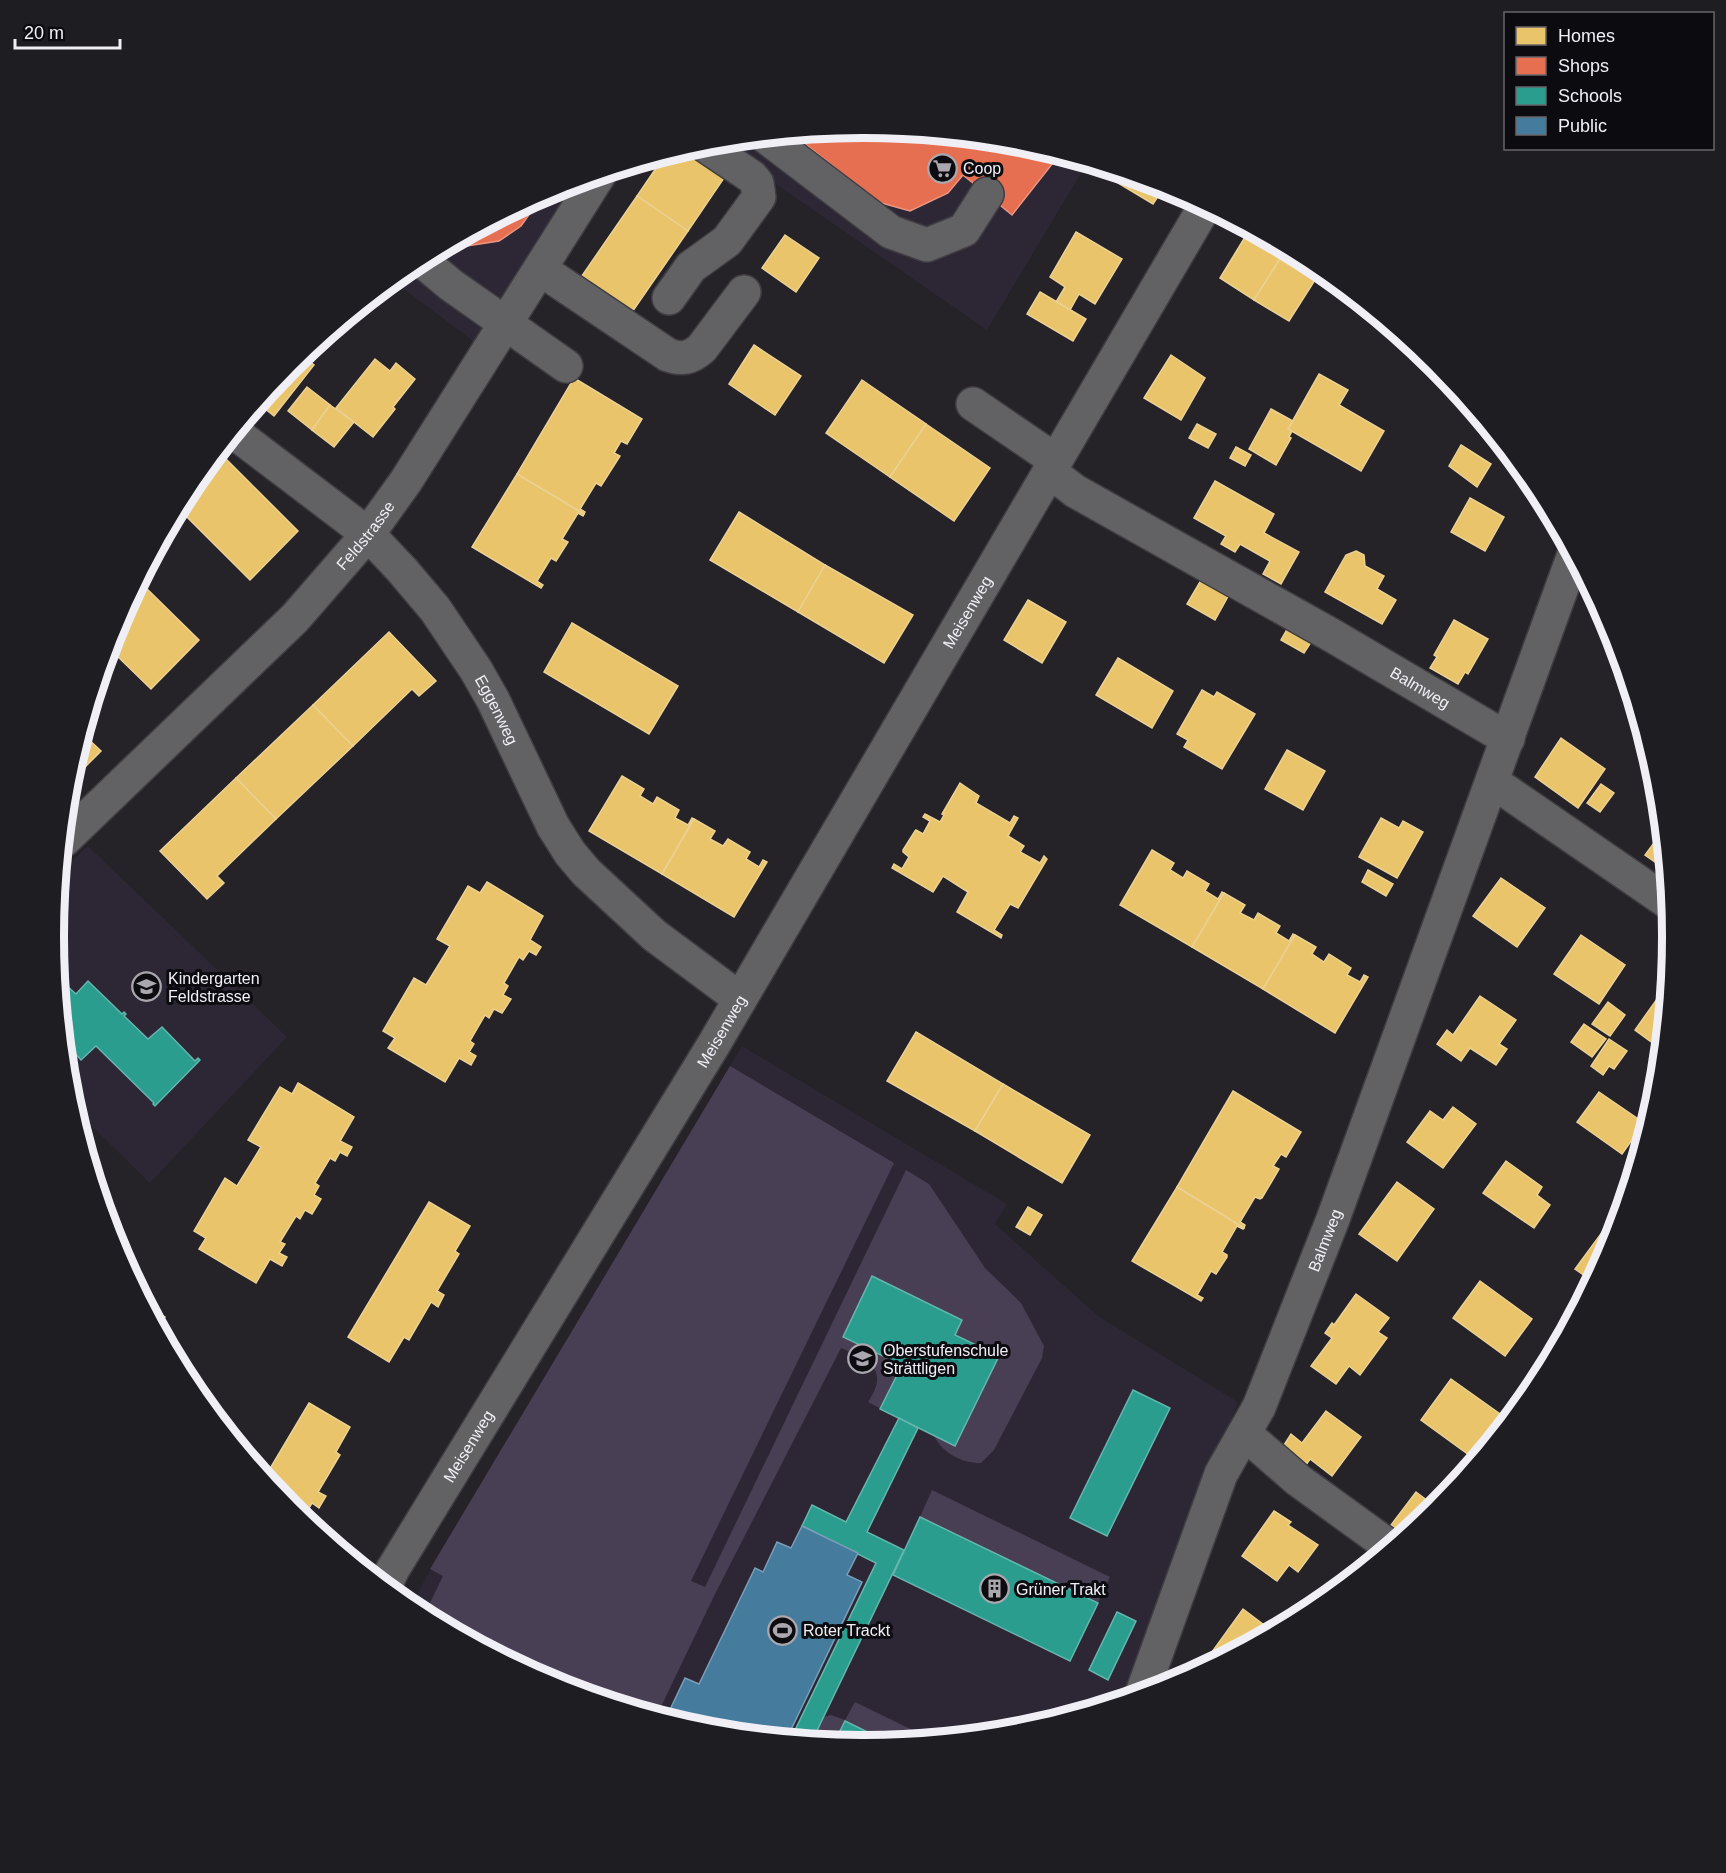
<svg xmlns="http://www.w3.org/2000/svg" width="1726" height="1873" font-family="Arial,sans-serif">
	<style>
		.built { fill: #2d2735 }
		.green { fill: #483f54 }
		.homes { fill: #e9c46a; stroke: #ebd194; stroke-width: 1.5 }
		.shops { fill: #e76f51; stroke: #ea9582; stroke-width: 1.5 }
		.schools { fill: #2a9d8f; stroke: #66b6ae; stroke-width: 1.5 }
		.public { fill: #457b9d; stroke: #799eb8; stroke-width: 1.5 }
		.lines { fill: none; stroke-linecap: round; stroke-linejoin: round }
		.minor-casing { stroke: #3f3d42; stroke-width: 36 }
		.minor { stroke: #626164; stroke-width: 33 }
		.labels { text-anchor: middle; dominant-baseline: central; stroke-width: 6; stroke-linejoin: round; paint-order: stroke }
		.poi-label { font-size: 16px; fill: #f1eff6; stroke: #0c0b0f; text-anchor: start }
		.street-label { font-size: 16px; fill: #f1eff6; stroke: #0c0b0f }
		.rim { fill: none; stroke: #f1eff6; stroke-width: 8 }
	</style>
	<rect width="100%" height="100%" fill="#252228"/>
	<!-- built -->
	<g class="built">
		<path d="M863 128 1021 143 1087 163 987 330 715 142Z"/>
		<path d="M599 175 488 352 393 281 414 264 554 189Z"/>
		<path d="M88 846 287 1037 150 1183 74 1109 69 1094 54 936 60 873Z"/>
		<path d="M742 1046 1007 1204 995 1224 1098 1316 1238 1402 1129 1697 1020 1730 863 1745 705 1730 558 1685 419 1612 418 1593 424 1581Z"/>
	</g>
	<!-- green -->
	<g class="green">
		<path d="M730 1066 894 1163 691 1581 705 1587 906 1170 929 1184 985 1268 1021 1303 1044 1346 1042 1358 994 1450 981 1463C961 1463 943 1453 934 1436L868 1402C890 1370 869 1360 841 1348L716 1592 657 1715 621 1705 426 1611 443 1576 430 1569Z"/>
		<path d="M932 1490 1110 1577 1098 1603 920 1517Z"/>
		<path d="M855 1702 931 1739 863 1745 816 1741 814 1737 824 1717 831 1715 845 1720Z"/>
	</g>
	<!-- homes -->
	<g class="homes">
		<path d="M687 149 726 175 688 231 637 196 665 155Z"/>
		<path d="M1112 171 1154 184 1162 189 1161 192 1153 204 1108 177Z"/>
		<path d="M637 196 688 231 628 318 577 283Z"/>
		<path d="M1076 232 1122 259 1095 304 1079 294 1070 310 1056 302 1065 287 1050 277Z"/>
		<path d="M785 235 819 258 796 292 762 268Z"/>
		<path d="M1245 237 1280 259 1254 300 1220 278Z"/>
		<path d="M1280 259 1315 280 1289 321 1254 300Z"/>
		<path d="M1040 292 1086 319 1073 341 1027 314Z"/>
		<path d="M754 345 801 376 775 415 729 384Z"/>
		<path d="M1171 355 1205 378 1181 420 1144 398Z"/>
		<path d="M302 356 314 365 274 416 259 404 291 364Z"/>
		<path d="M375 359 390 371 396 363 415 379 393 407 395 409 373 437 336 408Z"/>
		<path d="M1319 374 1348 390 1339 405 1384 431 1361 471 1288 429Z"/>
		<path d="M574 378 642 419 627 444 621 441 614 453 620 456 601 486 596 483 580 509 585 512 584 514 517 474Z"/>
		<path d="M862 380 926 424 890 477 826 433Z"/>
		<path d="M307 387 330 405 312 430 288 411Z"/>
		<path d="M1460 395 1483 423 1472 420 1473 414 1455 403Z"/>
		<path d="M330 405 354 422 334 447 312 430Z"/>
		<path d="M1271 409 1293 421 1288 429 1292 431 1289 437 1291 438 1276 465 1249 449Z"/>
		<path d="M926 424 990 468 954 521 890 477Z"/>
		<path d="M1197 424 1216 434 1208 448 1189 438Z"/>
		<path d="M1461 445 1491 464 1477 487 1449 466Z"/>
		<path d="M1236 447 1251 455 1245 466 1230 458Z"/>
		<path d="M225 458 298 531 250 580 179 509 182 502Z"/>
		<path d="M517 474 584 514 583 516 578 513 562 539 568 542 556 561 551 558 537 581 543 585 541 588 472 547Z"/>
		<path d="M1215 481 1274 514 1264 533 1299 552 1281 584 1263 574 1270 561 1240 544 1235 552 1221 544 1226 536 1194 518Z"/>
		<path d="M1470 498 1504 517 1485 551 1451 532Z"/>
		<path d="M739 512 825 565 798 612 710 560Z"/>
		<path d="M1356 551 1364 555 1365 566 1384 576 1377 589 1396 600 1382 624 1325 592 1346 555Z"/>
		<path d="M825 565 913 615 884 663 798 612Z"/>
		<path d="M1204 575 1231 591 1215 620 1187 604Z"/>
		<path d="M140 582 199 640 151 689 109 648 116 627Z"/>
		<path d="M1028 600 1066 622 1042 663 1004 640Z"/>
		<path d="M1454 620 1488 639 1468 674 1465 672 1458 684 1430 668 1437 657 1434 655Z"/>
		<path d="M572 623 678 686 649 734 544 672Z"/>
		<path d="M1289 626 1313 639 1304 653 1281 640Z"/>
		<path d="M389 632 436 681 419 696 412 689 353 746 313 705Z"/>
		<path d="M1118 658 1173 691 1152 728 1096 695Z"/>
		<path d="M1202 690 1214 697 1217 692 1255 714 1222 769 1184 747 1188 740 1177 734Z"/>
		<path d="M313 705 353 746 276 819 236 778Z"/>
		<path d="M83 734 101 751 69 783 70 778Z"/>
		<path d="M1561 738 1605 769 1578 808 1535 777Z"/>
		<path d="M1287 750 1325 771 1303 810 1265 789Z"/>
		<path d="M622 776 644 789 640 796 653 804 657 797 679 810 675 818 688 825 692 818 694 819 662 874 589 831Z"/>
		<path d="M236 778 276 819 217 876 224 883 207 899 160 851Z"/>
		<path d="M960 783 979 796 976 803 1010 823 1014 816 1018 818 1008 836 1024 846 1020 852 1040 863 1044 856 1047 859 1018 908 1010 904 994 930 1002 935 1001 938 957 912 968 892 943 876 933 892 892 868 894 864 902 869 909 857 903 852V850L915 831 916 830 923 834 930 821 923 817 925 814 940 822 944 815 942 814Z"/>
		<path d="M1601 784 1614 793 1600 812 1587 803Z"/>
		<path d="M1381 818 1399 828 1403 821 1423 832 1397 878 1359 857Z"/>
		<path d="M694 819 715 831 710 839 723 846 728 839 750 852 746 859 759 867 763 860 767 862 734 917 662 874Z"/>
		<path d="M1662 832 1665 869 1645 855Z"/>
		<path d="M1152 850 1174 863 1170 870 1183 878 1187 871 1209 884 1205 891 1218 899 1222 892 1224 893 1192 947 1120 905Z"/>
		<path d="M1368 870 1393 884 1386 896 1362 882Z"/>
		<path d="M1501 878 1545 908 1517 947 1473 916Z"/>
		<path d="M487 882 543 916 530 940 541 947 536 955 529 951 523 960 519 957 504 983 508 986 503 995 511 999 502 1013 494 1009 489 1018 485 1015 470 1041 474 1044 469 1052 476 1056 471 1065 459 1058 445 1082 388 1048 395 1038 383 1031 414 978 426 985 450 946 437 939 468 886 480 893Z"/>
		<path d="M1224 893 1245 905 1240 913 1254 920 1258 913 1280 926 1276 933 1289 941 1293 934 1295 935 1263 989 1192 947Z"/>
		<path d="M1295 935 1316 947 1312 954 1324 962 1329 954 1351 968 1347 975 1360 982 1364 975 1368 977 1335 1033 1263 989Z"/>
		<path d="M1581 935 1625 965 1599 1004 1554 974Z"/>
		<path d="M1662 992 1666 995 1661 1049 1635 1030Z"/>
		<path d="M1480 996 1516 1020 1499 1044 1507 1049 1496 1065 1470 1048 1461 1061 1437 1044 1447 1030 1453 1035Z"/>
		<path d="M1608 1002 1625 1015 1610 1036 1592 1024Z"/>
		<path d="M1584 1024 1606 1039 1592 1057 1571 1042Z"/>
		<path d="M916 1032 1003 1084 975 1131 887 1081Z"/>
		<path d="M1609 1039 1627 1051 1614 1069 1609 1066 1603 1075 1591 1066Z"/>
		<path d="M298 1083 354 1117 340 1141 352 1147 347 1156 340 1152 335 1161 330 1158 315 1183 319 1186 314 1195 321 1199 312 1214 305 1210 300 1219 296 1216 280 1242 285 1244 279 1253 287 1257 282 1266 270 1259 256 1283 199 1249 206 1238 194 1231 225 1178 237 1186 261 1147 248 1140 280 1087 292 1094Z"/>
		<path d="M1003 1084 1090 1135 1062 1183 975 1131Z"/>
		<path d="M1233 1091 1301 1132 1286 1157 1281 1154 1273 1166 1279 1169 1278 1171 1262 1198 1260 1199 1255 1197 1240 1222 1245 1225 1244 1228 1177 1187Z"/>
		<path d="M1599 1092 1644 1123 1622 1154 1577 1122Z"/>
		<path d="M1453 1107 1476 1124 1443 1168 1407 1142 1430 1111 1443 1120Z"/>
		<path d="M1645 1131 1639 1150 1634 1147Z"/>
		<path d="M1506 1161 1542 1187 1537 1195 1550 1205 1534 1228 1483 1193Z"/>
		<path d="M1397 1182 1434 1209 1397 1261 1359 1234Z"/>
		<path d="M1177 1187 1244 1228 1243 1229 1237 1226 1222 1252 1227 1255V1257L1216 1274 1211 1271 1197 1295 1203 1298 1201 1301 1132 1261Z"/>
		<path d="M429 1202 470 1226 455 1251 459 1254 437 1291 444 1295 438 1307 431 1302 409 1340 404 1337 389 1362 348 1337Z"/>
		<path d="M1028 1207 1042 1215 1030 1235 1016 1227Z"/>
		<path d="M1603 1231 1613 1238 1592 1281 1575 1269Z"/>
		<path d="M1480 1281 1532 1319 1505 1356 1453 1318Z"/>
		<path d="M1356 1294 1389 1318 1378 1332 1387 1338 1360 1375 1349 1366 1336 1384 1311 1366 1332 1338 1325 1333 1332 1323 1334 1325Z"/>
		<path d="M148 1307 165 1317 159 1328Z"/>
		<path d="M1451 1379 1500 1414 1469 1455 1421 1420Z"/>
		<path d="M309 1403 350 1427 336 1452 340 1455 318 1492 326 1496 319 1508 312 1503 303 1518 291 1508 265 1477Z"/>
		<path d="M1326 1411 1361 1437 1332 1476 1310 1459 1306 1465 1282 1448 1291 1434 1302 1443Z"/>
		<path d="M1416 1492 1436 1507 1404 1534 1391 1525Z"/>
		<path d="M1274 1511 1291 1522 1288 1525 1318 1545 1298 1572 1289 1565 1277 1581 1242 1556Z"/>
		<path d="M1311 1595 1321 1602 1301 1615 1298 1613Z"/>
		<path d="M1243 1609 1272 1631 1207 1665 1204 1663Z"/>
	</g>
	<!-- shops -->
	<g class="shops">
		<path d="M863 128 1021 143 1062 156 1058 160 1056 159 1012 215 963 175 948 193 910 211 878 202 793 134Z"/>
		<path d="M543 195 521 226 499 241 467 246 455 242Z"/>
	</g>
	<!-- schools -->
	<g class="schools">
		<path d="M58 978 76 994 88 981 122 1014 124 1012 126 1014 124 1016 148 1039 162 1027 195 1061 198 1058 200 1060 155 1106 153 1104 154 1103 96 1046 81 1060 64 1041Z"/>
		<path d="M872 1276 962 1320 955 1335 999 1356 955 1446 880 1409 902 1365 843 1337Z"/>
		<path d="M1133 1390 1170 1408 1107 1536 1070 1518Z"/>
		<path d="M899 1418 918 1428 867 1532 904 1550 812 1741 787 1738 790 1731 794 1732 876 1563 802 1526 812 1505 846 1522Z"/>
		<path d="M920 1517 1098 1603 1070 1661 893 1575Z"/>
		<path d="M1117 1612 1136 1621 1108 1680 1089 1670Z"/>
		<path d="M845 1721 890 1743 863 1745 834 1743Z"/>
	</g>
	<!-- public -->
	<path class="public" d="M802 1526 858 1553 847 1575 862 1582 787 1738 705 1730 666 1718 685 1678 699 1684 755 1568 763 1572 777 1542 791 1548Z"/>
	<g class="lines">
		<defs>
			<g id="minor">
				<path d="M766 137 891 232 927 245 964 230 987 194"/>
				<path d="M421 260 451 285 566 366"/>
				<path d="M540 269 668 355C682 360 691 358 702 348L744 292"/>
				<path d="M669 298 691 267 727 241 759 197 757 183 752 177 703 144"/>
				<path d="M973 404 1055 460"/>
				<path id="s1" d="M235 433 368 534 402 570 435 609 476 670 493 700 553 826 570 853 586 872 654 935 740 999"/>
				<path id="s2" d="M1049 471 1075 491 1333 636 1508 739"/>
				<path d="M1493 782 1669 903"/>
				<path id="s3" d="M64 840 295 618 368 534 406 481 599 175"/>
				<path d="M1245 1434 1298 1480 1389 1546"/>
				<path id="s4" d="M385 1585 393 1569 714 1044 1205 206"/>
				<path id="s5" d="M1142 1693 1221 1474 1259 1407 1333 1219 1573 557"/>
			</g>
		</defs>
		<!-- minor casing -->
		<use href="#minor" class="minor-casing"/>
		<!-- minor -->
		<use href="#minor" class="minor"/>
	</g>
	<!-- icons -->
	<defs>
		<symbol id="supermarket-ring" viewBox="-11 -11 22 22"><circle r="9.5" fill="#0c0b0f" stroke="#aaa7ae" stroke-width="1.5"/><path d="M-6-5.5h2.5l.6 2H6L4.5 2H-2.5L-4.4-4H-6ZM-1.5 3.2a1.3 1.3 0 1 0 .1 0ZM3 3.2a1.3 1.3 0 1 0 .1 0Z" fill="#aaa7ae"/></symbol>
		<symbol id="school-ring" viewBox="-11 -11 22 22"><circle r="9.5" fill="#0c0b0f" stroke="#aaa7ae" stroke-width="1.5"/><path d="M0-5L7-2L0 1L-7-2ZM-4 1L0 2.5L4 1V4Q0 6-4 4Z" fill="#aaa7ae"/></symbol>
		<symbol id="building-ring" viewBox="-11 -11 22 22"><circle r="9.5" fill="#0c0b0f" stroke="#aaa7ae" stroke-width="1.5"/><path d="M-4-6H4V6H1V3H-1V6H-4ZM-2.5-4.3h1.7v1.8h-1.7ZM.8-4.3h1.7v1.8H.8ZM-2.5-1h1.7V.8h-1.7ZM.8-1h1.7V.8H.8Z" fill="#aaa7ae"/></symbol>
		<symbol id="stadium-ring" viewBox="-11 -11 22 22"><circle r="9.5" fill="#0c0b0f" stroke="#aaa7ae" stroke-width="1.5"/><path d="M0-5a6.5 5 0 1 0 0 10a6.5 5 0 1 0 0-10ZM-3.5-1.8h7v3.6h-7Z" fill="#aaa7ae"/></symbol>
	</defs>
	<g fill-rule="evenodd">
		<use href="#supermarket-ring" x="926" y="152" width="33" height="33"/>
		<use href="#school-ring" x="130" y="970" width="33" height="33"/>
		<use href="#school-ring" x="846" y="1342" width="33" height="33"/>
		<use href="#building-ring" x="978" y="1572" width="33" height="33"/>
		<use href="#stadium-ring" x="766" y="1614" width="33" height="33"/>
	</g>
	<g class="labels">
		<!-- poi labels -->
		<g class="poi-label">
			<text x="963" y="168">Coop</text>
			<text x="168" y="978">Kindergarten<tspan x="168" dy="18">Feldstrasse</tspan></text>
			<text x="883" y="1350">Oberstufenschule<tspan x="883" dy="18">Strättligen</tspan></text>
			<text x="1016" y="1589">Grüner Trakt</text>
			<text x="803" y="1630">Roter Trackt</text>
		</g>
		<!-- street labels -->
		<g class="street-label">
			<text stroke="none"><textPath href="#s3" startOffset="429">Feldstrasse</textPath></text>
			<text stroke="none"><textPath href="#s4" startOffset="1134">Meisenweg</textPath></text>
			<text stroke="none"><textPath href="#s2" startOffset="430">Balmweg</textPath></text>
			<text stroke="none"><textPath href="#s1" startOffset="386">Eggenweg</textPath></text>
			<text stroke="none"><textPath href="#s4" startOffset="648">Meisenweg</textPath></text>
			<text stroke="none"><textPath href="#s5" startOffset="489">Balmweg</textPath></text>
			<text stroke="none"><textPath href="#s4" startOffset="162">Meisenweg</textPath></text>
		</g>
	</g>
	<!-- crop -->
	<path d="M0 0H1726V1873H0ZM862 138H864A798 798 0 0 1 1662 936V937A798 798 0 0 1 864 1735H862A798 798 0 0 1 64 937V936A798 798 0 0 1 862 138Z" fill="#1e1d21" fill-rule="evenodd"/>
	<path class="rim" d="M862 138H864A798 798 0 0 1 1662 936V937A798 798 0 0 1 864 1735H862A798 798 0 0 1 64 937V936A798 798 0 0 1 862 138Z"/>
	<!-- legend -->
	<rect x="1504" y="12" width="210" height="138" fill="#0c0b0f" stroke="#68666b" stroke-width="1.5"/>
	<rect x="1516" y="27" width="30" height="18" fill="#e9c46a" stroke="#68666b" stroke-width="1.5"/>
	<text x="1558" y="42" font-size="18" fill="#f1eff6">Homes</text>
	<rect x="1516" y="57" width="30" height="18" fill="#e76f51" stroke="#68666b" stroke-width="1.5"/>
	<text x="1558" y="72" font-size="18" fill="#f1eff6">Shops</text>
	<rect x="1516" y="87" width="30" height="18" fill="#2a9d8f" stroke="#68666b" stroke-width="1.5"/>
	<text x="1558" y="102" font-size="18" fill="#f1eff6">Schools</text>
	<rect x="1516" y="117" width="30" height="18" fill="#457b9d" stroke="#68666b" stroke-width="1.5"/>
	<text x="1558" y="132" font-size="18" fill="#f1eff6">Public</text>
	<!-- scale -->
	<path d="M15 39v9h105v-9" fill="none" stroke="#f1eff6" stroke-width="3"/>
	<text x="24" y="39" font-size="18" fill="#f1eff6" stroke="#0c0b0f" stroke-width="4.5" paint-order="stroke">20 m</text>
</svg>
